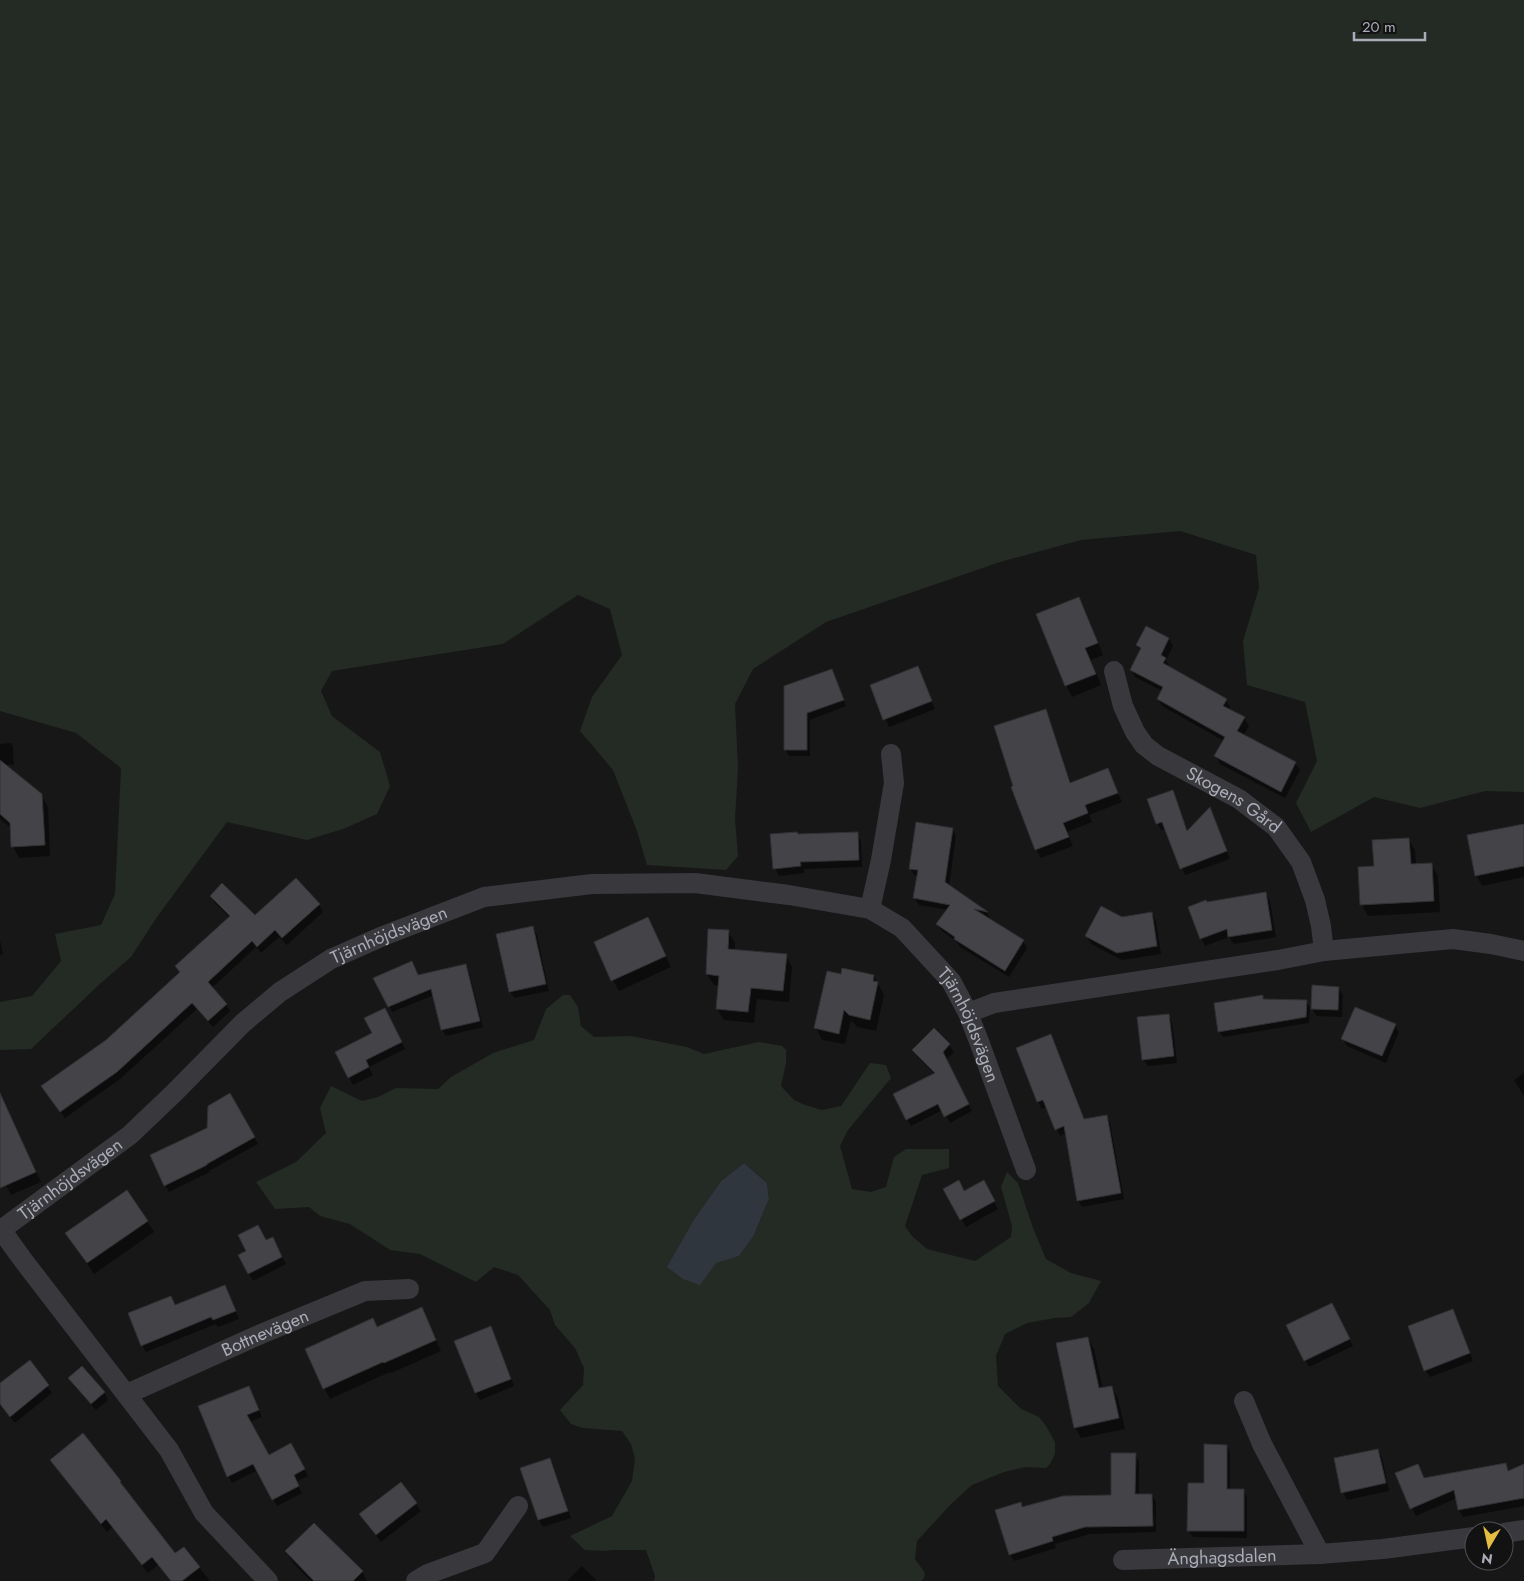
<svg xmlns="http://www.w3.org/2000/svg" width="1524" height="1581" font-family="Jost,sans-serif">
	<style>
		.green { fill: #232b24; fill-rule: evenodd }
		.water { fill: #30363d }
		.shadow { fill: #0007 }
		.building { fill: #444448; stroke: #313134 }
		.lines { fill: none; stroke-linecap: round; stroke-linejoin: round }
		.minor { stroke: #38383d; stroke-width: 20 }
		.labels { text-anchor: middle; dominant-baseline: central; stroke-width: 4; stroke-linejoin: round; paint-order: stroke }
		.street-label { font-size: 18px; fill: #aaadb7; stroke: #121213 }
	</style>
	<rect width="100%" height="100%" fill="#171718"/>
	<!-- green -->
	<g class="green">
		<path d="M0 0H1524V792L1485 791 1420 808 1374 797 1311 832 1296 803 1317 761 1305 702 1247 685 1243 641 1259 588 1256 555 1180 531 1081 540 1000 562 826 622 753 669 735 704 738 768 735 819 738 856 726 870 647 865 637 831 613 770 580 731 592 697 622 655 610 609 578 595 503 644 332 671 321 691 332 716 380 752 390 786 377 814 343 829 307 840 227 822 157 917 131 957 101 983 31 1049 0 1050V1002L32 996 61 961 55 934 101 925 115 894 121 768 76 733 0 711Z"/>
		<path d="M563 995H570L578 1007 581 1026 594 1037 631 1036 687 1047 704 1054 759 1042 782 1046 786 1050V1063L781 1086 794 1100 805 1105 822 1110 841 1106 870 1063 886 1065 891 1078 848 1130 840 1146 852 1189 871 1192 886 1187 894 1157 906 1149H949V1168L922 1175 905 1226 912 1236 927 1249 975 1261 1011 1237 1012 1226 1001 1187 1007 1172 1018 1183 1033 1228 1046 1259 1071 1273 1101 1281 1089 1303 1071 1317 1055 1318 1027 1323 1005 1334 996 1356 998 1386 1021 1409 1039 1417 1046 1426 1055 1442V1454L1050 1464 1046 1468 1025 1467 1004 1472 972 1485 951 1504 917 1541 915 1559 925 1573 924 1578 921 1581H654L655 1576 646 1550H613L604 1551 585 1550 570 1536 612 1516 632 1481 635 1459 631 1444 622 1431 583 1428 571 1424 560 1410 583 1385 584 1368 575 1348 555 1325 550 1310 518 1275 494 1267 476 1282 420 1254 390 1250 350 1224 320 1216 309 1207 275 1209 256 1182 296 1162 326 1133 320 1108 331 1086 362 1101 378 1097 396 1088 438 1089 451 1077 493 1053 534 1040 546 1009ZM744 1163 767 1183 769 1199 753 1237 739 1256 716 1262 695 1218 721 1181Z"/>
	</g>
	<!-- water -->
	<path class="water" d="M744 1163 767 1183 769 1199 753 1237 739 1256 716 1263 700 1285 683 1279 667 1267 695 1218 721 1181Z"/>
	<!-- shadow -->
	<g class="shadow">
		<path d="M1078 598 1085 610 1103 655 1091 660 1101 685 1072 697 1066 685Z"/>
		<path d="M1146 627 1169 639 1173 646 1166 660 1169 666V667L1226 700 1230 707 1229 710 1244 718 1249 726 1243 736 1295 763 1300 770 1285 798 1220 764 1216 756 1224 741 1162 706 1158 699 1162 691 1135 677 1131 670 1141 652 1137 645Z"/>
		<path d="M918 668 935 709 889 727 871 685Z"/>
		<path d="M835 676 846 706 810 720V756H789L785 749 786 687Z"/>
		<path d="M1045 711 1050 720 1071 784 1107 770 1122 802 1089 815 1092 822 1067 832 1073 846 1041 858 1036 849 1014 787Z"/>
		<path d="M11 743 13 747 14 765 0 764V744Z"/>
		<path d="M0 784 41 795 48 807 50 856 19 858 13 846 12 829 0 819Z"/>
		<path d="M1172 792 1176 799 1188 832 1210 809 1230 859 1185 875 1166 829 1161 830 1157 823Z"/>
		<path d="M1524 825V877L1482 886 1476 875Z"/>
		<path d="M952 829 956 836 949 886 987 913 990 918H986L1023 940 1027 948 1009 977 960 947 957 942 942 931 938 924 948 910 919 905 914 897 918 876H915L910 868Z"/>
		<path d="M857 834 861 841 862 867 804 869V873L779 876 775 868 798 836Z"/>
		<path d="M1408 839 1415 850 1416 865 1431 864 1438 876 1440 912 1368 916 1362 905 1375 867Z"/>
		<path d="M1266 894 1270 901 1276 937 1234 944 1229 937 1205 946 1201 938 1207 904Z"/>
		<path d="M211 896 255 916 319 905 323 912 287 945 279 937 261 953 256 947 212 988 226 1004 230 1011 213 1027 197 1009 120 1079 65 1118 47 1093 107 1041 181 973 177 967 230 918 215 903Z"/>
		<path d="M1152 913 1156 921 1161 954 1122 960 1091 944 1086 936 1122 918Z"/>
		<path d="M648 918 671 967 619 991 613 980Z"/>
		<path d="M533 928 537 935 549 991 514 998 510 991Z"/>
		<path d="M728 931 735 943V951L786 956 792 967 789 1002 757 999 754 1023 724 1020 717 1009 719 986 714 985 707 974Z"/>
		<path d="M0 940 3 954 0 955Z"/>
		<path d="M466 966 469 972 483 1027 446 1036 442 1029 434 995 392 1012 389 1006 418 977Z"/>
		<path d="M842 975 874 976 884 995 876 1031 857 1027 851 1020 845 1044 822 1040 816 1028Z"/>
		<path d="M1339 988 1343 995 1342 1017 1317 1016 1312 1009Z"/>
		<path d="M1262 997 1264 1000 1306 1001 1310 1007 1309 1023 1223 1037 1219 1031Z"/>
		<path d="M1168 1015 1172 1022 1177 1063 1148 1066 1143 1059Z"/>
		<path d="M389 1017 405 1049 369 1067 373 1075 353 1085 336 1052 373 1034Z"/>
		<path d="M1395 1025 1399 1032 1386 1063 1347 1046 1343 1039Z"/>
		<path d="M934 1030 949 1045 954 1052 946 1060 972 1111 950 1123 943 1110 911 1126 907 1119 935 1074 918 1057 913 1050Z"/>
		<path d="M1051 1035 1055 1042 1085 1120 1106 1116 1110 1123 1124 1199 1082 1207 1078 1200 1066 1133 1060 1136 1047 1107 1042 1109 1038 1102 1017 1049Z"/>
		<path d="M1524 1073V1096L1514 1080Z"/>
		<path d="M0 1094 41 1182 11 1195 0 1173Z"/>
		<path d="M230 1094 258 1144 209 1171 210 1172 169 1192 165 1185 209 1129Z"/>
		<path d="M983 1181 998 1209 966 1227 945 1190 964 1192Z"/>
		<path d="M147 1221 154 1232 94 1274 74 1244Z"/>
		<path d="M266 1242 276 1246 286 1264 253 1281 239 1256Z"/>
		<path d="M229 1294 239 1319 218 1327 216 1324 146 1352 142 1345 171 1297 176 1306Z"/>
		<path d="M421 1309 441 1351 391 1373 390 1372 330 1399 324 1388 377 1328Z"/>
		<path d="M1453 1310 1457 1318 1473 1361 1430 1377 1425 1370Z"/>
		<path d="M1336 1312 1353 1346 1309 1367 1305 1360Z"/>
		<path d="M494 1335 514 1386 480 1400 476 1393Z"/>
		<path d="M1088 1338 1094 1349 1103 1389 1111 1387 1118 1398 1125 1429 1081 1438 1075 1427Z"/>
		<path d="M29 1362 52 1393 15 1423 0 1405V1385Z"/>
		<path d="M69 1378 104 1392 108 1400 96 1410 74 1386Z"/>
		<path d="M252 1394 262 1417 250 1422 269 1456 295 1451 308 1476 296 1482 302 1493 277 1506 258 1470 232 1483 228 1476Z"/>
		<path d="M83 1435 120 1482 125 1491 175 1555 184 1548 210 1581H171L158 1565 148 1573 112 1527 107 1532 57 1469 52 1460Z"/>
		<path d="M1227 1446 1230 1453V1490H1243L1247 1497V1538L1193 1537 1189 1531 1205 1484Z"/>
		<path d="M1378 1450 1382 1457 1389 1491 1347 1500 1343 1492Z"/>
		<path d="M1135 1454 1139 1461V1496L1152 1495 1156 1502V1532L1090 1534 1055 1544 1056 1548 1014 1561 1010 1554 1020 1503 1023 1508 1113 1496Z"/>
		<path d="M550 1459 554 1467 571 1518 543 1527 539 1520 522 1468Z"/>
		<path d="M1506 1465 1510 1472 1524 1465V1506L1463 1517 1459 1510 1457 1498 1416 1516 1396 1474 1424 1479Z"/>
		<path d="M401 1484 421 1511 381 1542 365 1521Z"/>
		<path d="M287 1552 362 1572 367 1581H311L293 1563Z"/>
		<path d="M582 1566 597 1581H567Z"/>
	</g>
	<!-- building -->
	<g class="building">
		<path d="M1079 597 1098 643 1085 648 1096 674 1065 686 1036 614Z"/>
		<path d="M1146 626 1169 638 1161 655 1166 658 1163 663 1227 699 1223 706 1245 717 1237 731 1296 762 1281 792 1214 756 1225 737 1157 699 1163 687 1130 670 1141 648 1136 645Z"/>
		<path d="M918 666 932 701 883 720 870 685Z"/>
		<path d="M832 669 844 700 807 713V750H784V686Z"/>
		<path d="M1046 709 1070 783 1108 768 1118 793 1085 805 1088 813 1063 823 1069 837 1035 850 1011 787 1013 786 994 726Z"/>
		<path d="M0 760 42 794 45 845 11 847 10 823 0 814Z"/>
		<path d="M1173 790 1187 831 1210 807 1227 851 1180 869 1162 822 1156 824 1147 799Z"/>
		<path d="M916 822 953 828 945 882 988 912 974 909 1024 940 1005 971 954 939 955 937 936 924 950 905 913 898 918 870 909 869Z"/>
		<path d="M1524 824V866L1475 876 1467 835Z"/>
		<path d="M797 832 798 834 858 832 859 860 800 862 801 866 773 869 770 834Z"/>
		<path d="M1409 838 1411 864 1432 863 1434 901 1360 905 1358 867 1374 866 1372 840Z"/>
		<path d="M296 878 320 904 282 938 275 930 257 947 252 941 208 982 227 1004 208 1021 192 1003 117 1072 60 1112 41 1086 106 1040 180 972 175 966 230 916 210 896 222 883 255 915Z"/>
		<path d="M1266 892 1272 930 1228 937 1227 929 1200 939 1188 907 1206 900 1207 902Z"/>
		<path d="M1101 906 1122 917 1152 912 1157 946 1117 953 1085 936Z"/>
		<path d="M648 917 666 956 611 981 594 942Z"/>
		<path d="M533 926 546 984 509 992 496 934Z"/>
		<path d="M708 929 729 930 728 949 787 954 783 991 751 988 748 1012 716 1009 719 976 706 974Z"/>
		<path d="M412 961 418 975 466 964 480 1021 441 1030 431 989 388 1007 373 978Z"/>
		<path d="M842 968 874 975 873 981 878 982 870 1020 849 1015 844 1010 839 1034 814 1028 827 971 841 974Z"/>
		<path d="M1312 985 1339 987 1338 1010 1311 1009Z"/>
		<path d="M1263 995V999L1307 1000 1306 1017 1218 1032 1214 1003Z"/>
		<path d="M1355 1007 1396 1024 1382 1056 1341 1039Z"/>
		<path d="M385 1008 402 1042 366 1060 369 1067 348 1078 335 1052 372 1033 364 1018Z"/>
		<path d="M1169 1014 1174 1056 1142 1060 1137 1017Z"/>
		<path d="M934 1028 950 1044 943 1052 969 1104 944 1117 938 1104 906 1120 893 1094 935 1073 912 1050Z"/>
		<path d="M1051 1034 1084 1119 1107 1115 1121 1193 1077 1201 1064 1126 1055 1130 1043 1100 1037 1102 1016 1048Z"/>
		<path d="M0 1093 36 1172 0 1188Z"/>
		<path d="M230 1093 255 1137 207 1164V1165L164 1186 150 1155 207 1128 208 1106Z"/>
		<path d="M959 1180 964 1191 984 1180 995 1201 960 1220 943 1189Z"/>
		<path d="M127 1190 148 1221 87 1263 65 1233Z"/>
		<path d="M258 1225 266 1240 273 1237 282 1257 248 1274 238 1255 246 1251 238 1235Z"/>
		<path d="M225 1285 236 1311 213 1320 211 1317 141 1346 128 1313 171 1296 175 1305Z"/>
		<path d="M1332 1303 1350 1339 1304 1361 1286 1325Z"/>
		<path d="M422 1307 436 1340 384 1363 383 1362 323 1389 305 1349 373 1318 377 1327Z"/>
		<path d="M1453 1309 1470 1353 1424 1371 1408 1326Z"/>
		<path d="M491 1326 511 1379 475 1393 454 1341Z"/>
		<path d="M1088 1337 1099 1388 1112 1386 1119 1418 1074 1428 1056 1343Z"/>
		<path d="M30 1360 49 1385 10 1417 0 1404V1383Z"/>
		<path d="M82 1366 105 1392 91 1404 68 1378Z"/>
		<path d="M249 1386 259 1410 247 1415 269 1455 291 1443 305 1469 294 1475 299 1486 272 1500 253 1464 227 1477 198 1406Z"/>
		<path d="M83 1433 121 1481 120 1482 175 1553 184 1547 200 1567 182 1581H171L152 1557 142 1565 106 1519 101 1524 50 1460Z"/>
		<path d="M1204 1444 1227 1445V1489H1244V1531H1187L1188 1483H1204Z"/>
		<path d="M1378 1449 1386 1483 1341 1493 1334 1458Z"/>
		<path d="M1111 1453H1136L1135 1494H1152L1153 1526 1085 1527 1052 1537 1053 1541 1009 1555 995 1510 1021 1502 1022 1507 1063 1496 1111 1495Z"/>
		<path d="M550 1458 568 1511 538 1520 520 1468Z"/>
		<path d="M1506 1463 1508 1471 1524 1464V1498L1458 1510 1454 1490 1410 1509 1395 1473 1418 1464 1424 1478Z"/>
		<path d="M401 1482 417 1503 376 1535 359 1514Z"/>
		<path d="M314 1523 363 1571 353 1581H314L285 1551Z"/>
	</g>
	<g class="lines">
		<!-- minor -->
		<g class="minor">
			<path id="s1" d="M1114 671 1123 706 1135 732 1144 745 1158 756 1239 799 1276 827 1301 862 1315 900 1321 926 1324 951"/>
			<path d="M870 909 881 860 894 783 891 754"/>
			<path d="M968 1013 994 1003 1278 960 1324 951 1453 939 1491 944 1524 951"/>
			<path d="M0 1228 23 1260 169 1450 204 1513 268 1581"/>
			<path id="s2" d="M1 1230 130 1135 174 1093 243 1023 280 992 331 959 383 936 484 897 592 884 695 883 789 895 870 909 902 928 951 981 968 1013 980 1044 1026 1170"/>
			<path id="s3" d="M127 1394 261 1334 365 1291 409 1289"/>
			<path d="M1244 1401 1262 1444 1320 1554"/>
			<path d="M1504 1533 1524 1530"/>
			<path id="s4" d="M1123 1560 1320 1554 1383 1549 1474 1537"/>
			<path d="M416 1581 428 1574 485 1553 518 1506"/>
		</g>
	</g>
	<g class="labels">
		<!-- street labels -->
		<g class="street-label">
			<text stroke="none"><textPath href="#s1" startOffset="186">Skogens Gård</textPath></text>
			<text stroke="none"><textPath href="#s2" startOffset="491">Tjärnhöjdsvägen</textPath></text>
			<text stroke="none"><textPath href="#s2" startOffset="1139">Tjärnhöjdsvägen</textPath></text>
			<text stroke="none"><textPath href="#s2" startOffset="86">Tjärnhöjdsvägen</textPath></text>
			<text stroke="none"><textPath href="#s3" startOffset="151">Bottnevägen</textPath></text>
			<text stroke="none"><textPath href="#s4" startOffset="99">Änghagsdalen</textPath></text>
		</g>
	</g>
	<!-- north arrow -->
	<g transform="translate(1489 1546) rotate(189)"><circle r="24" fill="#121213" stroke="#4f5055"/>
	<path d="M0-4L9 19L0 12L-9 19Z" fill="#e5bd42"/>
	<text y="-8" font-size="14" font-weight="bold" text-anchor="middle" fill="#aaadb7">N</text>
	</g>
	<!-- scale -->
	<path d="M1354 32v8h71v-8" fill="none" stroke="#aaadb7" stroke-width="2.5"/>
	<text x="1362" y="32" font-size="15" fill="#aaadb7" stroke="#121213" stroke-width="4" paint-order="stroke">20 m</text>
</svg>
